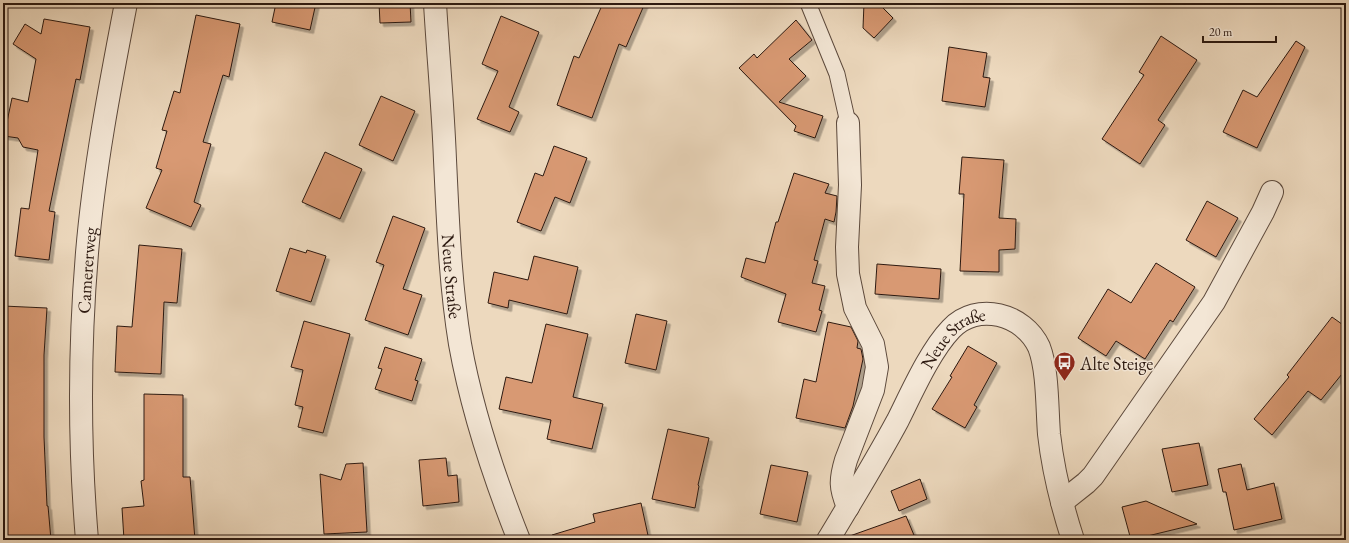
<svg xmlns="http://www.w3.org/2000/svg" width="1349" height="543" font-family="'EB Garamond',serif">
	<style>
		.building { fill: #d89973; stroke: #2c1910; filter: url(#shadow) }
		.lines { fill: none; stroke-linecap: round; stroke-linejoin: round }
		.service-casing { stroke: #5c493c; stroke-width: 17 }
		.minor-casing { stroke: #5c493c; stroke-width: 24 }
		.tertiary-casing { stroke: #5c493c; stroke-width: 24 }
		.service { stroke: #f3e6d5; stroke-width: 15 }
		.minor { stroke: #f3e6d5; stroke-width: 22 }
		.tertiary { stroke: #f3e6d5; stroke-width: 22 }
		.labels { text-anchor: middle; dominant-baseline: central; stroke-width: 3; stroke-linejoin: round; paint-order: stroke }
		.street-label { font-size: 18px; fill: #2c1910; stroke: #f3e6d5 }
		.poi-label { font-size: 18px; fill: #2c1910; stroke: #f3e6d5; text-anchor: start }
	</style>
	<defs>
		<filter id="shadow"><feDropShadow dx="3.5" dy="3.5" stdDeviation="0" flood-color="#0004"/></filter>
	</defs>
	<rect width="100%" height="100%" fill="#edd9be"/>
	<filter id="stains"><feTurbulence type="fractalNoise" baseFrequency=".005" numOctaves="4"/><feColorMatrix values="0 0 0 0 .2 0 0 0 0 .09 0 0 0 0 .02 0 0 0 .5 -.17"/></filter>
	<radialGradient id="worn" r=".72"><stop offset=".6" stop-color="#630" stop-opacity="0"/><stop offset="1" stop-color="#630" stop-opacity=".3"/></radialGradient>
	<!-- building -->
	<g class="building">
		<path d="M276 3H316L310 30 272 22Z"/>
		<path d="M379 3H410L411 22 380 23Z"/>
		<path d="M603 3H645L626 47 619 44 592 118 557 105 574 56 579 58Z"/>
		<path d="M864 3H878L893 18 874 38 863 28Z"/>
		<path d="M196 15 240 24 229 77 223 75 203 142 211 144 194 202 201 205 191 227 146 208 162 170 156 168 167 131 162 130 174 91 180 93Z"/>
		<path d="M501 16 539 32 509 107 519 112 510 132 477 119 498 71 482 64Z"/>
		<path d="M44 19 90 27 80 80 76 79 49 211 55 212 49 260 15 256 21 208 29 209 38 150 23 147 18 138 4 136 12 98 28 102 36 59 13 44 25 24 41 34Z"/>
		<path d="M796 20 812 40 789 59 806 76 779 102 823 116 815 138 794 131 796 126 739 68 754 54 757 58Z"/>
		<path d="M1161 36 1197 60 1158 120 1165 125 1140 164 1102 139 1144 75 1139 72Z"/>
		<path d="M1296 41 1305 47 1257 148 1223 132 1243 90 1257 97Z"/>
		<path d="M949 47 987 53 983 77 990 78 985 107 942 101Z"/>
		<path d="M381 96 415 111 393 161 359 145Z"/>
		<path d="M554 146 587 158 570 203 555 197 541 231 517 222 535 173 543 176Z"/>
		<path d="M325 152 362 169 340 219 302 202Z"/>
		<path d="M962 157 1004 160 999 218 1016 219 1015 249 999 250V272L960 271 964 194H959Z"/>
		<path d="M794 173 829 184 825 193 837 196 836 212 834 222 825 219 814 260 818 261 812 283 825 286 819 310 822 311 816 332 778 322 786 294 741 277 746 258 765 263 776 222H778Z"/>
		<path d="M1207 201 1238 218 1216 257 1186 240Z"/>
		<path d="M393 216 425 228 403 289 422 295 408 335 365 320 384 265 376 262Z"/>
		<path d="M139 245 182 249 177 303 164 302 161 374 115 372 117 326 132 327Z"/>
		<path d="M290 248 306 253 307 250 326 256 311 302 276 291Z"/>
		<path d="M534 256 578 267 567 314 509 300 508 308 488 303 494 272 528 280Z"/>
		<path d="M1156 263 1195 287 1173 322 1170 320 1145 359 1116 341 1106 356 1078 338 1108 289 1131 303Z"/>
		<path d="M877 264 941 269 939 299 875 294Z"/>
		<path d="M3 306 47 308 44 355V437L47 506H48L51 540H3Z"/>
		<path d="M636 314 667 321 656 370 625 363Z"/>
		<path d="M1332 317 1346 327V369L1321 400 1308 391 1272 435 1254 419 1289 377 1287 375Z"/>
		<path d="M304 321 350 334 323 433 298 427 303 407 295 405 303 370 291 367Z"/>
		<path d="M828 322 851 327 858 341 857 348 861 349 863 359 853 406 845 428 796 418 804 379 816 382Z"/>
		<path d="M546 324 588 334 573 397 603 404 592 449 547 439 551 420 499 409 506 377 532 383Z"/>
		<path d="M968 346 997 363 974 405 977 407 965 428 932 409 952 377 950 376Z"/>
		<path d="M385 347 422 359 415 380 418 381 412 401 375 389 382 369 378 368Z"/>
		<path d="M144 394 183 395V477H190L195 540H124L122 508 144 506 141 481 144 480Z"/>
		<path d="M668 429 709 438 698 485 699 486 695 508 652 499Z"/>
		<path d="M1199 443 1208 485 1172 492 1162 449Z"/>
		<path d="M446 458 448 476 457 475 459 502 423 506 419 460Z"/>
		<path d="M363 463 367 532 324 534 320 474 341 480 346 464Z"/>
		<path d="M1241 464 1247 490 1274 483 1282 519 1234 530 1226 492H1223L1218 469Z"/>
		<path d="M771 465 808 472 797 522 760 514Z"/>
		<path d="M920 479 927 499 899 511 891 491Z"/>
		<path d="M1146 501 1197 524 1131 540 1122 507Z"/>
		<path d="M641 503 649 540H553L552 535 595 522 593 514Z"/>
		<path d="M906 516 916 540H847V537Z"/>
	</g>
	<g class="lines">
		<defs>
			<path id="service" d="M808 3 837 74 848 123"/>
			<g id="minor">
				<path d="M1062 502 1086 483 1093 476 1214 302 1263 212 1272 192"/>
				<path d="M848 507C840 488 840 480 846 460L873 390 877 367 873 344 855 308 848 274 847 247 850 185 848 123"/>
				<path id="s1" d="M87 540C79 445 79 349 87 253 94 169 110 86 126 3"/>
			</g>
			<g id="tertiary">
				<path id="s2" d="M435 3C438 55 443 107 445 160 448 221 450 283 460 344 472 411 494 477 519 540"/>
				<path id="s3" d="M828 540C852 500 876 461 898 420 912 392 930 351 951 329 977 301 1024 314 1039 347 1048 370 1047 409 1049 434 1053 470 1062 506 1073 540"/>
			</g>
		</defs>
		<!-- service casing -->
		<use href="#service" class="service-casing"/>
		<!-- minor casing -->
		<use href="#minor" class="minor-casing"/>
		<!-- tertiary casing -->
		<use href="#tertiary" class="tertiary-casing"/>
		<!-- service -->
		<use href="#service" class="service"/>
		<!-- minor -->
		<use href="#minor" class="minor"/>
		<!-- tertiary -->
		<use href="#tertiary" class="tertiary"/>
	</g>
	<!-- icons -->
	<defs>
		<symbol id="bus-pin" viewBox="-11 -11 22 30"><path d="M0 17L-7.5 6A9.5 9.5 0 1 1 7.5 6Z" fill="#8f2418" stroke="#f3e6d5"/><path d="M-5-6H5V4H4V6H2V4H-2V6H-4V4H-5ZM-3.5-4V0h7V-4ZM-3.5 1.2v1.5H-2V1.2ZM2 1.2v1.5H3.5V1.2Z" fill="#fff"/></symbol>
	</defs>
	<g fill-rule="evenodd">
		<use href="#bus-pin" x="1052" y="350" width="25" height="34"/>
	</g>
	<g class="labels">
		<!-- street labels -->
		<g class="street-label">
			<text stroke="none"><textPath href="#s1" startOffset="270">Camererweg</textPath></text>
			<text stroke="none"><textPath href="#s2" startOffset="274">Neue Straße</textPath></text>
			<text stroke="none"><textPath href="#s3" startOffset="241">Neue Straße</textPath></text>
		</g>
		<!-- poi labels -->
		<g class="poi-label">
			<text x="1080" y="363">Alte Steige</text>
		</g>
	</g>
	<!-- margin -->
	<rect width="1349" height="543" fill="none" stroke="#edd9be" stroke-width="16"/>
	<rect x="4" y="4" width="1341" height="535" fill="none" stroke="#2c1910" stroke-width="2"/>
	<rect x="8" y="8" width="1333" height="527" fill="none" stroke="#2c1910"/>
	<!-- scale -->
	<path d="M1203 36v6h73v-6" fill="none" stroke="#2c1910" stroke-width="2"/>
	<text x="1209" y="36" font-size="12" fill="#2c1910" stroke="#f3e6d5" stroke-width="3" paint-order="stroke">20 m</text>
	<rect width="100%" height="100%" filter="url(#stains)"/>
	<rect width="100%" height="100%" fill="url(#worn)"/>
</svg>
